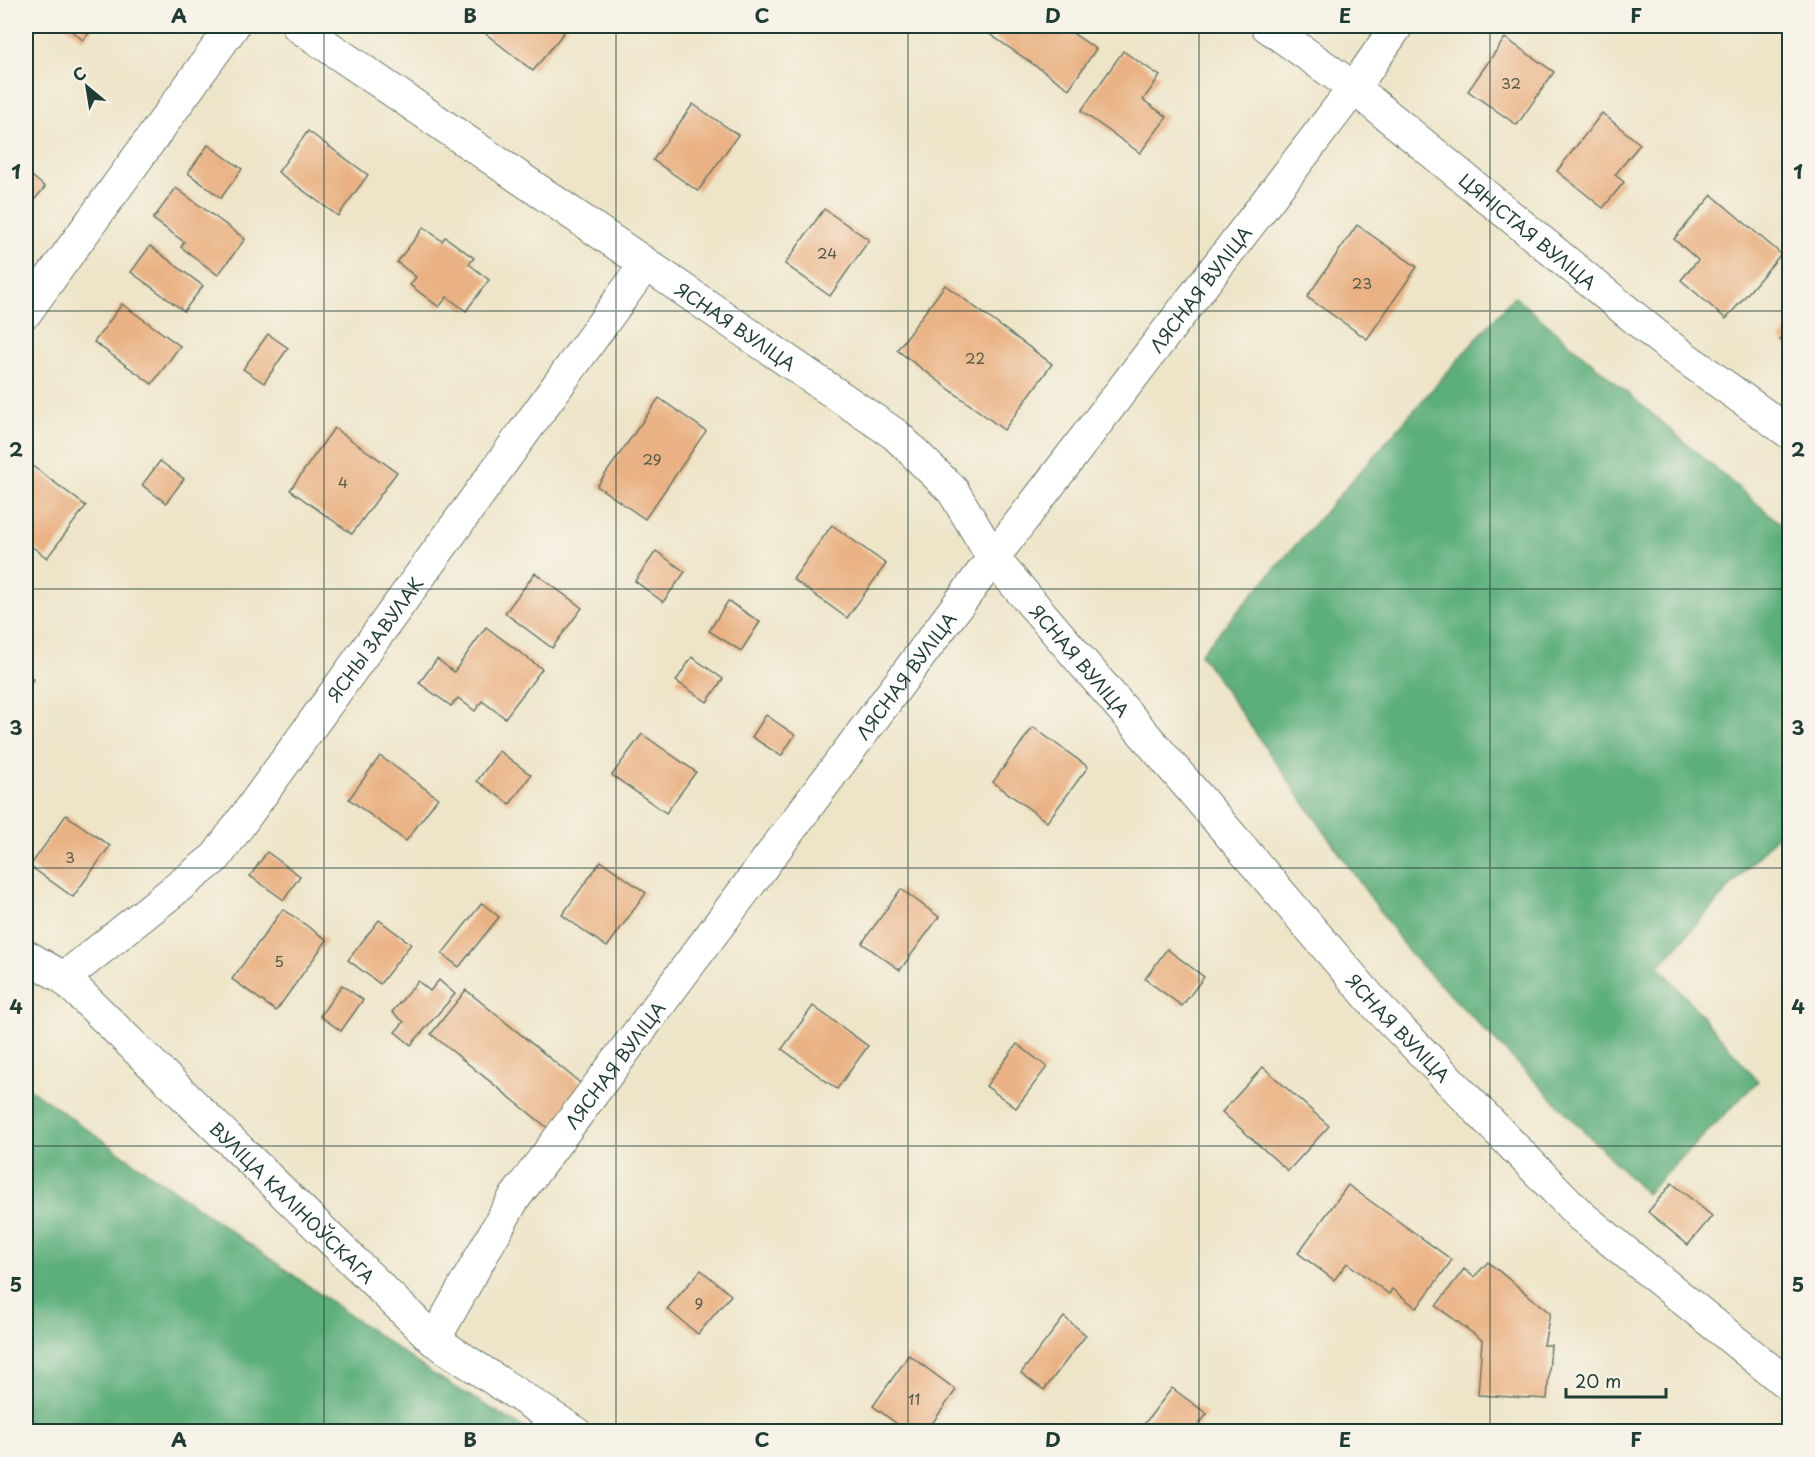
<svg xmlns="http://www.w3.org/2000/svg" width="1815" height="1457" font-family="'Playpen Sans',sans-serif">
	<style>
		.forest { fill: #5cae7a; stroke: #3e7657; stroke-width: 1.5 }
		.building { fill: #eab284 }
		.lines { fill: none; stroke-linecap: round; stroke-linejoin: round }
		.minor-casing { stroke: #677868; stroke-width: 34 }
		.minor { stroke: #fff; stroke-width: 32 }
		.grid { fill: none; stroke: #1f3d34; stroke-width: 1.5; stroke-opacity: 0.55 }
		.labels { text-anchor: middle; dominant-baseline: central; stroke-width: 4.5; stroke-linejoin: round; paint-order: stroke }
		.number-label { font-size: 15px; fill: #525a48 }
		.street-label { font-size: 18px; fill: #1f3d34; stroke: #f7f3e8 }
		.neatline { fill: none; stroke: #1f3d34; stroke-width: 2 }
		.grid-label { font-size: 20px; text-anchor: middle; font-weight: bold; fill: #1f3d34 }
	</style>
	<rect width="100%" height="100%" fill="#f7f3e8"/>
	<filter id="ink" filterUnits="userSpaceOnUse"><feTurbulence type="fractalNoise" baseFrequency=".0167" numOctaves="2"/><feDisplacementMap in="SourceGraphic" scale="12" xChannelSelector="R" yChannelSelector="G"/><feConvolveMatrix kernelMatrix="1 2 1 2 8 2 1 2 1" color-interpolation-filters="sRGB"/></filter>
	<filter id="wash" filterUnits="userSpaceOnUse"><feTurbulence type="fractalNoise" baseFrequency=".008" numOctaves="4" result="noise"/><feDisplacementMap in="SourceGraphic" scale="24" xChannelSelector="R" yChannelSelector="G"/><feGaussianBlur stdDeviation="1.35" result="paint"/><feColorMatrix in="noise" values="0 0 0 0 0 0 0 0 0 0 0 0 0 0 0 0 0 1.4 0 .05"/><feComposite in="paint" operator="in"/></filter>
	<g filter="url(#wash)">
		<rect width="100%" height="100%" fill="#eee5c9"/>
		<!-- forest -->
		<g class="forest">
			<path d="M1514 296 1789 531V822L1659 966 1758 1081 1646 1194 1410 954 1200 654Z"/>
			<path d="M26 1086 433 1374 529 1431H26Z"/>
		</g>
		<g id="blocks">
			<!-- building -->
			<g class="building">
				<path d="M65 26H95L83 40Z"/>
				<path d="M493 26H569L533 71 486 34Z"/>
				<path d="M978 26H1062L1096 49 1069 89Z"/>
				<path d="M1505 38 1554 72 1517 125 1468 91Z"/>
				<path d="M1123 51 1160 76 1143 100 1167 117 1140 153 1081 111Z"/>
				<path d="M693 104 738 135 698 191 653 160Z"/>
				<path d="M1602 113 1640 144 1615 175 1624 182 1603 208 1557 171Z"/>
				<path d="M308 131 368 175 338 216 278 172Z"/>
				<path d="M208 145 242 169 221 198 188 173Z"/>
				<path d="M26 171 45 187 26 210Z"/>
				<path d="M176 188 245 239 218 275 181 247 184 242 153 219Z"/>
				<path d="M1712 195 1781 254 1726 319 1681 280 1698 260 1674 239Z"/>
				<path d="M824 209 869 240 830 296 785 264Z"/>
				<path d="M1357 225 1417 267 1367 339 1307 297Z"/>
				<path d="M424 227 442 241 445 237 474 258 469 264 489 280 466 311 447 297 439 307 410 285 416 277 397 262Z"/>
				<path d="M150 246 203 286 184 311 131 272Z"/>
				<path d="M945 285 1052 364 1004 430 897 350Z"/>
				<path d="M122 304 180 346 152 384 94 342Z"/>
				<path d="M1790 328V348L1780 340Z"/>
				<path d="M268 334 288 348 264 383 243 369Z"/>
				<path d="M659 398 706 431 645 519 597 486Z"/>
				<path d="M334 428 397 472 352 534 290 490Z"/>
				<path d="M160 461 184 479 166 503 142 485Z"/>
				<path d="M27 462 86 506 47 558 26 542Z"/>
				<path d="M832 525 886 564 847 618 793 579Z"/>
				<path d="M656 551 685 572 663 602 635 581Z"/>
				<path d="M535 573 582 608 552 648 505 613Z"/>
				<path d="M728 601 760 622 741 651 709 631Z"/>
				<path d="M486 627 542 669 505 718 482 701 475 711 458 698 451 706 419 683 437 659 454 672Z"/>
				<path d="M692 657 723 679 707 702 676 681Z"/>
				<path d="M26 674 33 679 26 691Z"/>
				<path d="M766 715 795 735 781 756 752 737Z"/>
				<path d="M1033 727 1088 767 1047 822 993 782Z"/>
				<path d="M642 734 696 772 666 813 612 775Z"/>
				<path d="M499 751 531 775 510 804 477 781Z"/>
				<path d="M380 756 438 798 406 841 349 799Z"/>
				<path d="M66 815 110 846 73 897 30 866Z"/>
				<path d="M267 852 300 876 284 900 250 876Z"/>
				<path d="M601 861 646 893 607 947 562 915Z"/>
				<path d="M901 889 939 917 900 970 862 943Z"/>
				<path d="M482 903 499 917 459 967 442 954Z"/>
				<path d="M283 909 327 940 276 1011 232 979Z"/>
				<path d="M379 920 411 944 380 984 348 960Z"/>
				<path d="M1167 949 1204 977 1182 1006 1145 979Z"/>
				<path d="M439 980 455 994 411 1045 395 1032 404 1022 392 1012 418 981 430 991Z"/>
				<path d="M342 985 363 1000 341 1031 320 1016Z"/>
				<path d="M466 990 584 1086 549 1129 431 1034Z"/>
				<path d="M813 1006 868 1046 837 1089 782 1049Z"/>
				<path d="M1017 1044 1047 1067 1016 1108 986 1086Z"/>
				<path d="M1263 1067 1329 1126 1288 1171 1222 1112Z"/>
				<path d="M1672 1183 1712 1216 1688 1245 1648 1212Z"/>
				<path d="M1348 1185 1452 1260 1417 1308 1392 1289 1389 1294 1347 1263 1334 1280 1298 1253Z"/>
				<path d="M1488 1262 1550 1313 1544 1345H1551L1547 1399 1478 1395 1482 1340 1436 1306 1464 1269 1474 1277Z"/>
				<path d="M701 1270 731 1295 698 1334 667 1309Z"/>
				<path d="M1064 1317 1086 1335 1044 1390 1021 1373Z"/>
				<path d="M909 1355 956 1390 926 1432H908L873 1406Z"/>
				<path d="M1172 1388 1207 1414 1193 1432H1138Z"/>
			</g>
		</g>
	</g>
	<g filter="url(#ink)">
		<use href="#blocks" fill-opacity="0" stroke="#677868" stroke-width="1.5"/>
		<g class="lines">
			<defs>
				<g id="minor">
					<path id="s1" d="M298 26 896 435 953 491 993 558 1377 1006 1581 1216 1790 1386"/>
					<path id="s2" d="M1267 26 1354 88 1669 346 1790 433"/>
					<path d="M26 312 233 26"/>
					<path id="s3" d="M26 956 64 978 434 1340 575 1432"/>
					<path id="s4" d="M64 978 216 857 645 265"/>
					<path id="s5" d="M434 1340 513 1200 993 558 1354 88 1397 26"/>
				</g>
			</defs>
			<!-- minor casing -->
			<use href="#minor" class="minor-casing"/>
			<!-- minor -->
			<use href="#minor" class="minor"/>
		</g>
	</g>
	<!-- grid -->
	<path class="grid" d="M324 26V1432M616 26V1432M908 26V1432M1199 26V1432M1490 26V1432M26 311H1790M26 589H1790M26 868H1790M26 1146H1790"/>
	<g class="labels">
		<!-- number labels -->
		<g class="number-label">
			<text x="1511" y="82">32</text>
			<text x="827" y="252">24</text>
			<text x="1362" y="282">23</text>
			<text x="975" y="357">22</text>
			<text x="652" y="458">29</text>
			<text x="343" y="481">4</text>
			<text x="70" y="856">3</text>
			<text x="279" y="960">5</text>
			<text x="699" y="1302">9</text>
			<text x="914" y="1398">11</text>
		</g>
		<!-- street labels -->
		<g class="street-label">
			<text stroke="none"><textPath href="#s2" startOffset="332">ЦЯНІСТАЯ ВУЛІЦА</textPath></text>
			<text stroke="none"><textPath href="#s5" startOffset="1302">ЛЯСНАЯ ВУЛІЦА</textPath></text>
			<text stroke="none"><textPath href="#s1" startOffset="531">ЯСНАЯ ВУЛІЦА</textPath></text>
			<text stroke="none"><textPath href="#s4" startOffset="464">ЯСНЫ ЗАВУЛАК</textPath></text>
			<text stroke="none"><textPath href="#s1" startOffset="1017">ЯСНАЯ ВУЛІЦА</textPath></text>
			<text stroke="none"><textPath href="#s5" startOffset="816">ЛЯСНАЯ ВУЛІЦА</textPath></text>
			<text stroke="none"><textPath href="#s1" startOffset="1503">ЯСНАЯ ВУЛІЦА</textPath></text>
			<text stroke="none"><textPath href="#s5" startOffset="330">ЛЯСНАЯ ВУЛІЦА</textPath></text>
			<text stroke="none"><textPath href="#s3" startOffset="364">ВУЛІЦА КАЛІНОЎСКАГА</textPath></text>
		</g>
	</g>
	<!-- margin -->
	<rect width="1815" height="1457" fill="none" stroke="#f7f3e8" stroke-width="66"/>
	<!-- north arrow -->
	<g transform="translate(87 87) rotate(330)" stroke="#f7f3e8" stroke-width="4.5" paint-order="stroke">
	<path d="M0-4.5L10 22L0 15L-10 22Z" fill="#1f3d34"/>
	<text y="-9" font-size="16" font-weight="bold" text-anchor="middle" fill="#1f3d34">С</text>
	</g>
	<!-- scale -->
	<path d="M1566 1388v9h100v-9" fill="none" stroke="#1f3d34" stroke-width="3"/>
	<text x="1575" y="1388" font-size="18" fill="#1f3d34" stroke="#f7f3e8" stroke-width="4.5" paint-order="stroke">20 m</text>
	<rect x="33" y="33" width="1749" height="1391" class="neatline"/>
	<g class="grid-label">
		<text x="179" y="23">A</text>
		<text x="470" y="23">B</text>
		<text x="762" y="23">C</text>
		<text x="1053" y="23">D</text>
		<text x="1345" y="23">E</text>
		<text x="1636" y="23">F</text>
		<text x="16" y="179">1</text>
		<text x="1798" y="179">1</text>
		<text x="16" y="457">2</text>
		<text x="1798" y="457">2</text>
		<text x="16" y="735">3</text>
		<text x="1798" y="735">3</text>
		<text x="16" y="1014">4</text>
		<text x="1798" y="1014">4</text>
		<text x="16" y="1292">5</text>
		<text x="1798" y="1292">5</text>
		<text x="179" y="1447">A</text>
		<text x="470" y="1447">B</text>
		<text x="762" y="1447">C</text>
		<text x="1053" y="1447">D</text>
		<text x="1345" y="1447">E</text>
		<text x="1636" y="1447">F</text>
	</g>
</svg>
